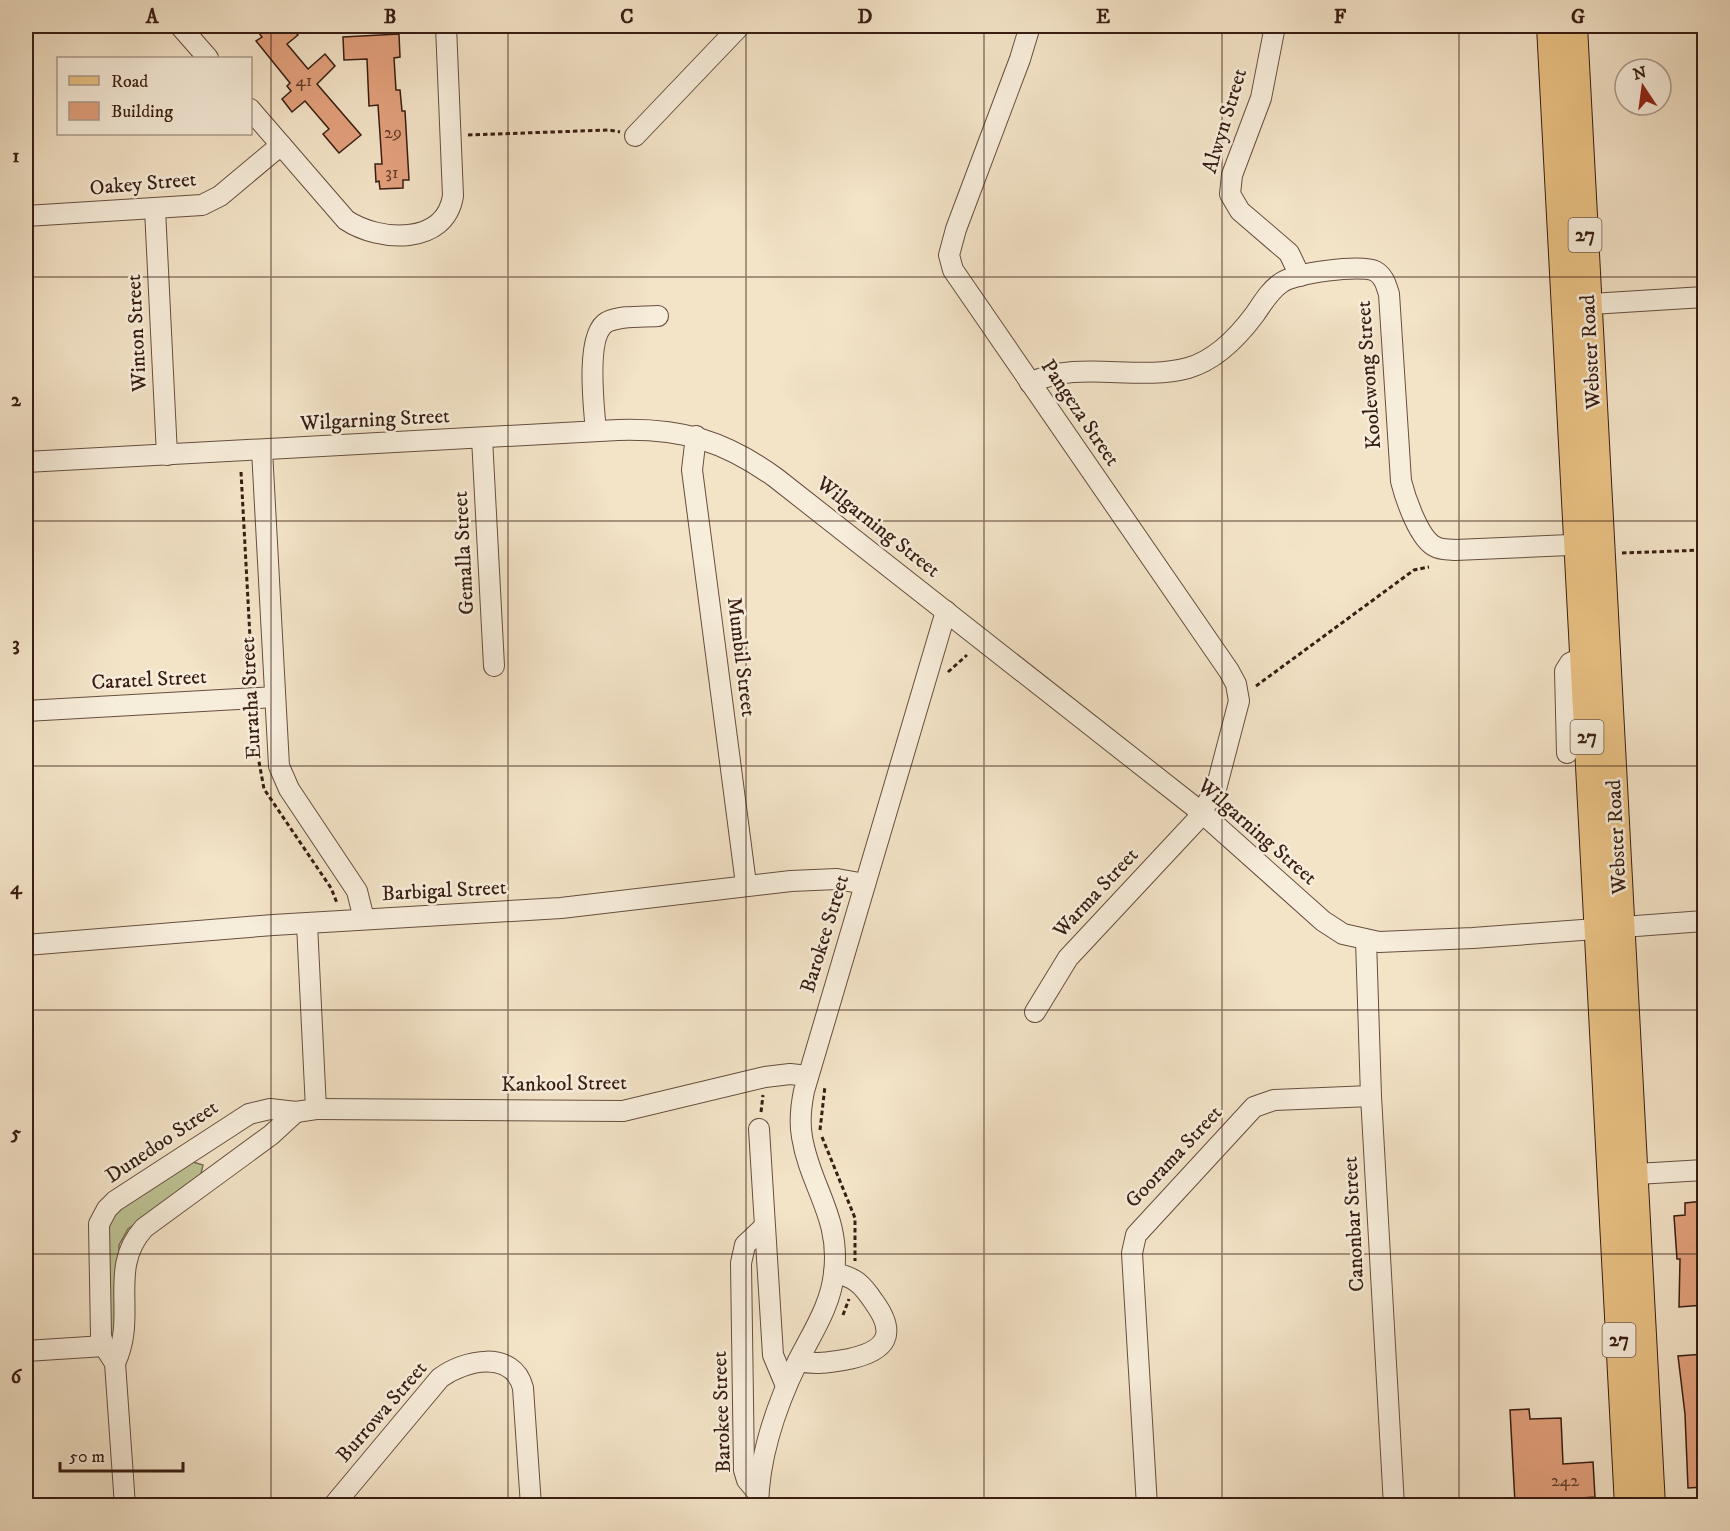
<svg xmlns="http://www.w3.org/2000/svg" width="1730" height="1531" font-family="'IM FELL DW Pica',serif">
	<style>
		.green { fill: #bdc394; stroke: #7a7053; stroke-width: 1.5 }
		.building { fill: #e3a17d; stroke: #381d12; stroke-width: 1.5 }
		.lines { fill: none; stroke-linecap: round; stroke-linejoin: round }
		.minor-casing { stroke: #674e3f; stroke-width: 22 }
		.major-casing { stroke: #381d12; stroke-width: 28 }
		.path { stroke: #381d12; stroke-width: 3; stroke-dasharray: 4.5 3; stroke-linecap: butt }
		.minor { stroke: #f7eddb; stroke-width: 20 }
		.major { stroke: #eac284; stroke-width: 26 }
		.grid { fill: none; stroke: #381d12; stroke-width: 1.5; stroke-opacity: 0.55 }
		.labels { text-anchor: middle; dominant-baseline: central; stroke-width: 5; stroke-linejoin: round; paint-order: stroke }
		.number-label { font-size: 18px; fill: #633e2d }
		.shield { fill: #f7eddb; stroke: #715b4e; stroke-width: 1.5 }
		.shield-label { font-size: 20px; font-weight: bold; fill: #381d12 }
		.street-label { font-size: 21px; fill: #381d12; stroke: #f7eddb }
		.neatline { fill: none; stroke: #381d12; stroke-width: 2 }
		.grid-label { font-size: 20px; text-anchor: middle; font-weight: bold; fill: #381d12 }
	</style>
	<rect width="100%" height="100%" fill="#f3e3c7"/>
	<filter id="stains"><feTurbulence type="fractalNoise" baseFrequency=".00333" numOctaves="4"/><feColorMatrix values="0 0 0 0 .2 0 0 0 0 .09 0 0 0 0 .02 0 0 0 .5 -.17"/></filter>
	<radialGradient id="worn" r=".72"><stop offset=".6" stop-color="#630" stop-opacity="0"/><stop offset="1" stop-color="#630" stop-opacity=".3"/></radialGradient>
	<!-- green -->
	<path class="green" d="M193 1162 203 1165 200 1178 128 1229 119 1245V1333L111 1345 104 1224 113 1212Z"/>
	<!-- building -->
	<g class="building">
		<path d="M269 26H290L298 35 287 44 308 69 325 54 335 66 317 84 361 135 339 153 323 134 329 129 305 101 292 112 282 99 291 91 287 86 290 83 256 41 262 37 259 33Z"/>
		<path d="M399 34 400 57 394 58 396 90H400L402 111H405L409 180H403V188L380 189 379 181 376 182 375 164H382L378 105 369 106 367 59 344 60 343 37Z"/>
		<path d="M1704 1201V1305L1679 1307 1680 1259H1677L1674 1216 1685 1215V1203Z"/>
		<path d="M1704 1354V1487L1688 1488 1685 1414 1678 1356Z"/>
		<path d="M1529 1409 1530 1419 1561 1418 1563 1464 1593 1462 1595 1497 1515 1503 1510 1410Z"/>
	</g>
	<g class="lines">
		<defs>
			<g id="minor">
				<path d="M180 26 208 58"/>
				<path d="M1030 26 1020 59 956 229 949 255 953 270 1229 671 1236 684 1239 701 1216 789 1195 822 1068 958 1035 1012"/>
				<path d="M1275 26 1261 98 1232 175 1230 194 1240 211 1289 253 1300 276"/>
				<path d="M250 109 346 220C379 242 445 246 453 196L446 26"/>
				<path d="M635 136 740 26"/>
				<path d="M155 209 167 455"/>
				<path d="M26 216 202 205 220 196 281 145"/>
				<path d="M1575 305 1704 297"/>
				<path d="M1030 383C1080 359 1135 382 1188 368 1216 360 1238 337 1255 314 1262 304 1270 290 1281 283 1294 273 1361 264 1375 271 1384 276 1386 285 1389 294L1401 481C1405 497 1419 540 1436 547 1441 550 1448 549 1455 550L1592 544"/>
				<path d="M596 431C594 409 585 334 607 322 621 315 643 317 658 316"/>
				<path d="M696 436 692 470 746 884"/>
				<path d="M482 438 494 666"/>
				<path d="M262 450 279 766 289 789 357 891 364 919"/>
				<path d="M26 462 618 430C682 428 725 441 776 478L1201 812 1323 921 1343 934 1379 942 1473 938 1704 921"/>
				<path d="M26 711 275 697"/>
				<path d="M1567 753 1565 671 1570 663 1583 657"/>
				<path d="M1366 940 1371 1096 1394 1506"/>
				<path d="M26 945 273 925 561 908 791 881 837 879 865 884"/>
				<path d="M316 1109 623 1111 765 1077 790 1074 808 1076"/>
				<path d="M759 1129 773 1355 786 1386"/>
				<path d="M1620 1175 1704 1170"/>
				<path d="M26 1351 104 1346"/>
				<path d="M798 1361C816 1365 831 1362 849 1359 886 1351 898 1335 874 1302 862 1284 855 1277 834 1273"/>
				<path d="M115 1363C138 1315 107 1269 144 1228L271 1135 296 1112"/>
				<path d="M758 1493 747 1480 744 1470 741 1263 745 1245 764 1227"/>
				<path d="M125 1506 115 1363 104 1346 101 1336 99 1224 107 1209 115 1201 249 1114 270 1109 296 1112 316 1109 307 924"/>
				<path d="M333 1506 440 1378C464 1360 513 1349 523 1388L531 1506"/>
				<path d="M758 1506C759 1455 776 1406 798 1361 812 1333 831 1305 834 1273 841 1217 810 1187 802 1137 799 1121 801 1106 804 1091L946 611"/>
				<path d="M1147 1506 1132 1253 1136 1235 1254 1107 1274 1100 1371 1096"/>
			</g>
			<g id="major">
				<path d="M1550 26 1628 1506"/>
				<path d="M1574 26 1652 1506"/>
			</g>
		</defs>
		<!-- minor casing -->
		<use href="#minor" class="minor-casing"/>
		<!-- major casing -->
		<use href="#major" class="major-casing"/>
		<!-- path -->
		<g class="path">
			<path d="M468 135 609 130 620 132"/>
			<path d="M241 472 251 656 254 664"/>
			<path d="M1622 553 1704 550"/>
			<path d="M948 672 967 655"/>
			<path d="M1256 686 1414 570 1429 567"/>
			<path d="M258 725 255 740 264 789 331 888 337 903"/>
			<path d="M761 1112 763 1095"/>
			<path d="M820 1130 825 1086"/>
			<path d="M822 1137 855 1218V1261"/>
			<path d="M843 1315 849 1299"/>
		</g>
		<!-- minor -->
		<use href="#minor" class="minor"/>
		<!-- major -->
		<use href="#major" class="major"/>
	</g>
	<!-- grid -->
	<path class="grid" d="M271 26V1506M508 26V1506M746 26V1506M984 26V1506M1222 26V1506M1459 26V1506M26 277H1704M26 521H1704M26 766H1704M26 1010H1704M26 1254H1704"/>
	<g class="labels">
		<!-- number labels -->
		<g class="number-label">
			<text x="304" y="81">41</text>
			<text x="393" y="133">29</text>
			<text x="392" y="173">31</text>
			<text x="1565" y="1481">242</text>
		</g>
		<!-- shield labels -->
		<g class="shield">
			<rect x="1568.5" y="218" width="33" height="34" rx="4.5"/>
			<rect x="1570.5" y="720" width="33" height="34" rx="4.5"/>
			<rect x="1602.5" y="1323" width="33" height="34" rx="4.5"/>
		</g>
		<g class="shield-label">
			<text x="1585" y="235">27</text>
			<text x="1587" y="737">27</text>
			<text x="1619" y="1340">27</text>
		</g>
		<!-- street labels -->
		<g class="street-label">
			<text transform="translate(1225 121) rotate(-73)">Alwyn Street</text>
			<text transform="translate(143 184) rotate(-5)">Oakey Street</text>
			<text transform="translate(137 333) rotate(-93)">Winton Street</text>
			<text transform="translate(1591 352) rotate(-93)">Webster Road</text>
			<text transform="translate(1369 375) rotate(-94)">Koolewong Street</text>
			<text transform="translate(1080 413) rotate(56)">Pangeza Street</text>
			<text transform="translate(375 420) rotate(-3)">Wilgarning Street</text>
			<text transform="translate(878 527) rotate(38)">Wilgarning Street</text>
			<text transform="translate(464 553) rotate(-93)">Gemalla Street</text>
			<text transform="translate(741 657) rotate(83)">Mumbil Street</text>
			<text transform="translate(149 680) rotate(-3)">Caratel Street</text>
			<text transform="translate(251 698) rotate(-93)">Euratha Street</text>
			<text transform="translate(1257 832) rotate(41)">Wilgarning Street</text>
			<text transform="translate(1617 837) rotate(-93)">Webster Road</text>
			<text transform="translate(444 891) rotate(-3)">Barbigal Street</text>
			<text transform="translate(1096 893) rotate(-47)">Warma Street</text>
			<text transform="translate(825 934) rotate(-73)">Barokee Street</text>
			<text transform="translate(564 1084) rotate(-1)">Kankool Street</text>
			<text transform="translate(162 1142) rotate(-34)">Dunedoo Street</text>
			<text transform="translate(1174 1157) rotate(-47)">Goorama Street</text>
			<text transform="translate(1354 1224) rotate(-93)">Canonbar Street</text>
			<text transform="translate(382 1412) rotate(-49)">Burrowa Street</text>
			<text transform="translate(722 1412) rotate(-92)">Barokee Street</text>
		</g>
	</g>
	<!-- margin -->
	<rect width="1730" height="1531" fill="none" stroke="#f3e3c7" stroke-width="66"/>
	<!-- legend -->
	<rect x="57" y="57" width="195" height="78" fill="#f7eddb" stroke="#ab9a8b" stroke-width="1.5"/>
	<rect x="69" y="76" width="30" height="9" fill="#eac284" stroke="#ab9a8b" stroke-width="1.5"/>
	<text x="111" y="87" font-size="18" fill="#381d12">Road</text>
	<rect x="69" y="102" width="30" height="18" fill="#e3a17d" stroke="#ab9a8b" stroke-width="1.5"/>
	<text x="111" y="117" font-size="18" fill="#381d12">Building</text>
	<!-- north arrow -->
	<g transform="translate(1643 87) rotate(347)"><circle r="28" fill="#f7eddb" stroke="#ab9a8b" stroke-width="1.5"/>
	<path d="M0-4.5L10 22L0 15L-10 22Z" fill="#8f2418"/>
	<text y="-9" font-size="16" font-weight="bold" text-anchor="middle" fill="#381d12">N</text>
	</g>
	<!-- scale -->
	<path d="M60 1462v9h123v-9" fill="none" stroke="#381d12" stroke-width="3"/>
	<text x="69" y="1462" font-size="18" fill="#381d12" stroke="#f7eddb" stroke-width="4.5" paint-order="stroke">50 m</text>
	<rect x="33" y="33" width="1664" height="1465" class="neatline"/>
	<g class="grid-label">
		<text x="152" y="23">A</text>
		<text x="390" y="23">B</text>
		<text x="627" y="23">C</text>
		<text x="865" y="23">D</text>
		<text x="1103" y="23">E</text>
		<text x="1340" y="23">F</text>
		<text x="1578" y="23">G</text>
		<text x="16" y="162">1</text>
		<text x="16" y="406">2</text>
		<text x="16" y="650">3</text>
		<text x="16" y="894">4</text>
		<text x="16" y="1139">5</text>
		<text x="16" y="1383">6</text>
	</g>
	<rect width="100%" height="100%" filter="url(#stains)"/>
	<rect width="100%" height="100%" fill="url(#worn)"/>
</svg>
